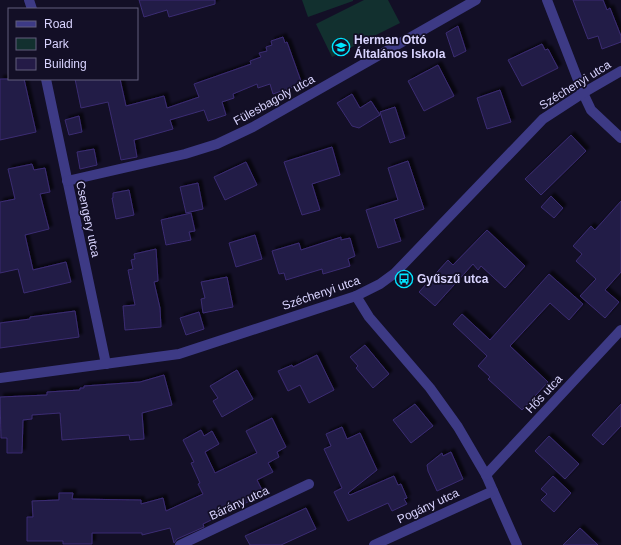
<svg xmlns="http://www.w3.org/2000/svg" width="621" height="545" font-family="Arial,sans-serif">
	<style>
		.green { fill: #12302f }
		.building { fill: #241b47; stroke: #3b2d73; filter: url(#shadow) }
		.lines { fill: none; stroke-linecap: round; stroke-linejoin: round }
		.street { stroke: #3d3a85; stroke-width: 10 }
		.labels { text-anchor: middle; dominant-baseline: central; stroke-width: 3.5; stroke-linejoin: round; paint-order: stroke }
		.poi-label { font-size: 12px; font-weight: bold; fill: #d9d4ff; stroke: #130f26; text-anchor: start }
		.street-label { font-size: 12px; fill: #d9d4ff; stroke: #130f26 }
	</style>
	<defs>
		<filter id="shadow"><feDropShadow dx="3.5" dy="-3.5" stdDeviation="1" flood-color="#0009"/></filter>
	</defs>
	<rect width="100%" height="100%" fill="#130f26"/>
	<!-- green -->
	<g class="green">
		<path d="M302 0H353V1L308 17Z"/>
		<path d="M364 0H388L400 23 332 57 316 24Z"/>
	</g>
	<!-- building -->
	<g class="building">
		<path d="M139 0H215V4L169 17 167 10 144 17Z"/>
		<path d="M573 0H603L607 10 610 8 621 36V42L602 49 598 36 588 39Z"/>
		<path d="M458 26 466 51 454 57 446 33Z"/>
		<path d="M283 37 285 43 287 42 302 84 273 94 270 84 258 88 257 84 233 94 234 98 222 102 226 115 208 121 204 110 170 120 173 129 134 140 137 157 121 160 108 102 81 108 75 79H120L126 106 164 96 167 108 199 97 194 84 251 64 250 61 261 57 259 53 267 51 266 47 272 45 271 41Z"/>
		<path d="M542 44 545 50 548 49 558 68 522 86 508 60Z"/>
		<path d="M438 65 454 96 424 111 408 81Z"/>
		<path d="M0 79H24L36 132 0 140Z"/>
		<path d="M500 90 511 122 487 129 477 98Z"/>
		<path d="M352 94 360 108 371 101 380 115 359 128 352 126 337 103Z"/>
		<path d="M395 107 405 138 390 143 380 112Z"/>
		<path d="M79 116 82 132 69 135 65 120Z"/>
		<path d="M571 135 586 151 541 195 525 179Z"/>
		<path d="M332 147 340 175 312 184 320 210 302 215 284 162Z"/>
		<path d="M94 149 97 165 80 169 77 152Z"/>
		<path d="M408 161 424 209 394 219 401 241 378 248 366 210 398 200 388 168Z"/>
		<path d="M246 162 257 185 225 200 214 177Z"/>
		<path d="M32 164 34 170 45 168 50 192 40 194 49 229 25 235 33 270 66 262 71 282 24 293 18 269 0 273V202L15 199 8 169Z"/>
		<path d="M198 183 203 209 186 213 180 187Z"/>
		<path d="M129 190 134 215 116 219 112 198H113V193Z"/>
		<path d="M551 196 563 208 554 218 541 207Z"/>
		<path d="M621 201V272L605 290 619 302 605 318 580 296 596 279 576 261 582 254 573 246 591 226 595 230Z"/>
		<path d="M191 213 195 231 189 232 191 240 166 245 161 220Z"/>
		<path d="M487 230 525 266 505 288 481 266 478 270 473 264 435 306 419 292 448 260 453 265Z"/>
		<path d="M255 235 262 259 236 267 229 243Z"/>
		<path d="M341 237V240L350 238 355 256 348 259 350 266 323 274 322 269 286 280 284 273 279 274 272 251 299 243 301 250Z"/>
		<path d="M156 249 158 281 154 282 160 308 161 327 125 330 123 306 135 305 128 270 133 269 131 260 135 259 134 254Z"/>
		<path d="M549 274 583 304 569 320 550 303 510 346 548 382 522 410 488 379 490 377 478 366 487 356 453 324 462 314 490 340Z"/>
		<path d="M227 277 233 307 203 313 201 299 205 298 201 282Z"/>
		<path d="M75 311 79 337 0 348V323L30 319V317Z"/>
		<path d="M199 312 204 329 186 335 180 318Z"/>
		<path d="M365 345 389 374 373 388 356 368 358 366 350 357Z"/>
		<path d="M317 355 334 390 309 403 300 385 288 391 278 371 292 365 293 367Z"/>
		<path d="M237 370 253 399 222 417 213 401 218 398 210 386Z"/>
		<path d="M164 375 172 405 142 413 144 439 130 440 129 435 62 440 60 413 32 415V419L23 420 22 453H7V438H1L0 397 47 395V392L80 390V388H84V386L140 382Z"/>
		<path d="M415 404 433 426 411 443 393 420Z"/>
		<path d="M621 404V426L603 445 592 435Z"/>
		<path d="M272 418 286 447 277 452 279 457 268 463 273 472 257 480 264 494 203 524 204 527 177 539 174 543 170 528 142 535V533H92V544H63V541H27V517H33L32 501 59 500V493H73L72 499 141 500V504L163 498 166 511 203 494 198 484 200 483 191 463 194 462 183 440 201 430 204 436 212 431 219 444 205 452 215 473 257 453 246 431Z"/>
		<path d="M342 427 347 439 360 433 377 470 348 493 350 495 394 476 398 485 401 484 407 498 404 499 407 504 392 511 388 503 348 521 334 492 342 488 324 449 331 446 326 434Z"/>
		<path d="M549 436 579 464 565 479 535 451Z"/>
		<path d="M451 452 463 479 437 491 428 471 427 465 442 453 443 456Z"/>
		<path d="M553 476 571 493 554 512 541 500 547 494 541 489Z"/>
		<path d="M306 508 316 529 281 545H250L245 536Z"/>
		<path d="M580 528 598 545H563Z"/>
	</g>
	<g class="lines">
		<!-- street -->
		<g class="street">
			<path d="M29 0 32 9"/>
			<path d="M547 0 583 93 591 110 621 138"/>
			<path d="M46 79 106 364"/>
			<path d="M67 181 185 154 217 144 253 127 476 0"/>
			<path d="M356 296 369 317 430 388 458 427 486 475 517 545"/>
			<path d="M0 378 179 354 356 296 380 284 395 273 543 119 583 93 621 71"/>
			<path d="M486 475 621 330"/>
			<path d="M180 545 309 484"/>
			<path d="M374 545 493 491"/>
		</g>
	</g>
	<!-- icons -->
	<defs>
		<symbol id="school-ring" viewBox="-11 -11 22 22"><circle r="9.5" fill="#130f26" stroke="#00e5ff" stroke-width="1.5"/><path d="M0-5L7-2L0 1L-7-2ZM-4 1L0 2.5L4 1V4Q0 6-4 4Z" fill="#00e5ff"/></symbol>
		<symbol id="bus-ring" viewBox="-11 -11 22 22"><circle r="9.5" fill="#130f26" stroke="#00e5ff" stroke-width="1.5"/><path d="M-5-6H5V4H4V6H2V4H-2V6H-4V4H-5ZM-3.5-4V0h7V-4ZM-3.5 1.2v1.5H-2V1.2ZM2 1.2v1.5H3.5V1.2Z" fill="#00e5ff"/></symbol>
	</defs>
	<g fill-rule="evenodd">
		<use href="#school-ring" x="331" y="37" width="20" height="20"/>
		<use href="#bus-ring" x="394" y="269" width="20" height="20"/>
	</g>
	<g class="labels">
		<!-- poi labels -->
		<g class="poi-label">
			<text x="354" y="40">Herman Ottó<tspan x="354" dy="14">Általános Iskola</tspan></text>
			<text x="417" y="279">Gyűszű utca</text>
		</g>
		<!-- street labels -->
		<g class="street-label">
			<text transform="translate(575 85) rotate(-32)">Széchenyi utca</text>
			<text transform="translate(274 100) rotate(-29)">Fülesbagoly utca</text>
			<text transform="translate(88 219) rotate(78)">Csengery utca</text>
			<text transform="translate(321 293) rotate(-19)">Széchenyi utca</text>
			<text transform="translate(544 394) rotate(-47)">Hős utca</text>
			<text transform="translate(239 503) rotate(-25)">Bárány utca</text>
			<text transform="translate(428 506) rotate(-25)">Pogány utca</text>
		</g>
	</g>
	<!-- legend -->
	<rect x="8" y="8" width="130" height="72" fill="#130f26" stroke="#625e7d"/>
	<rect x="16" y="21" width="20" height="6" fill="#3d3a85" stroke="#625e7d"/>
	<text x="44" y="28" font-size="12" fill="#d9d4ff">Road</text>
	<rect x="16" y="38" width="20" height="12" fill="#12302f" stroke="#625e7d"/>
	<text x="44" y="48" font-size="12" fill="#d9d4ff">Park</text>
	<rect x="16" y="58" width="20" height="12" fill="#241b47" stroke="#625e7d"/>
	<text x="44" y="68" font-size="12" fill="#d9d4ff">Building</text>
</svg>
